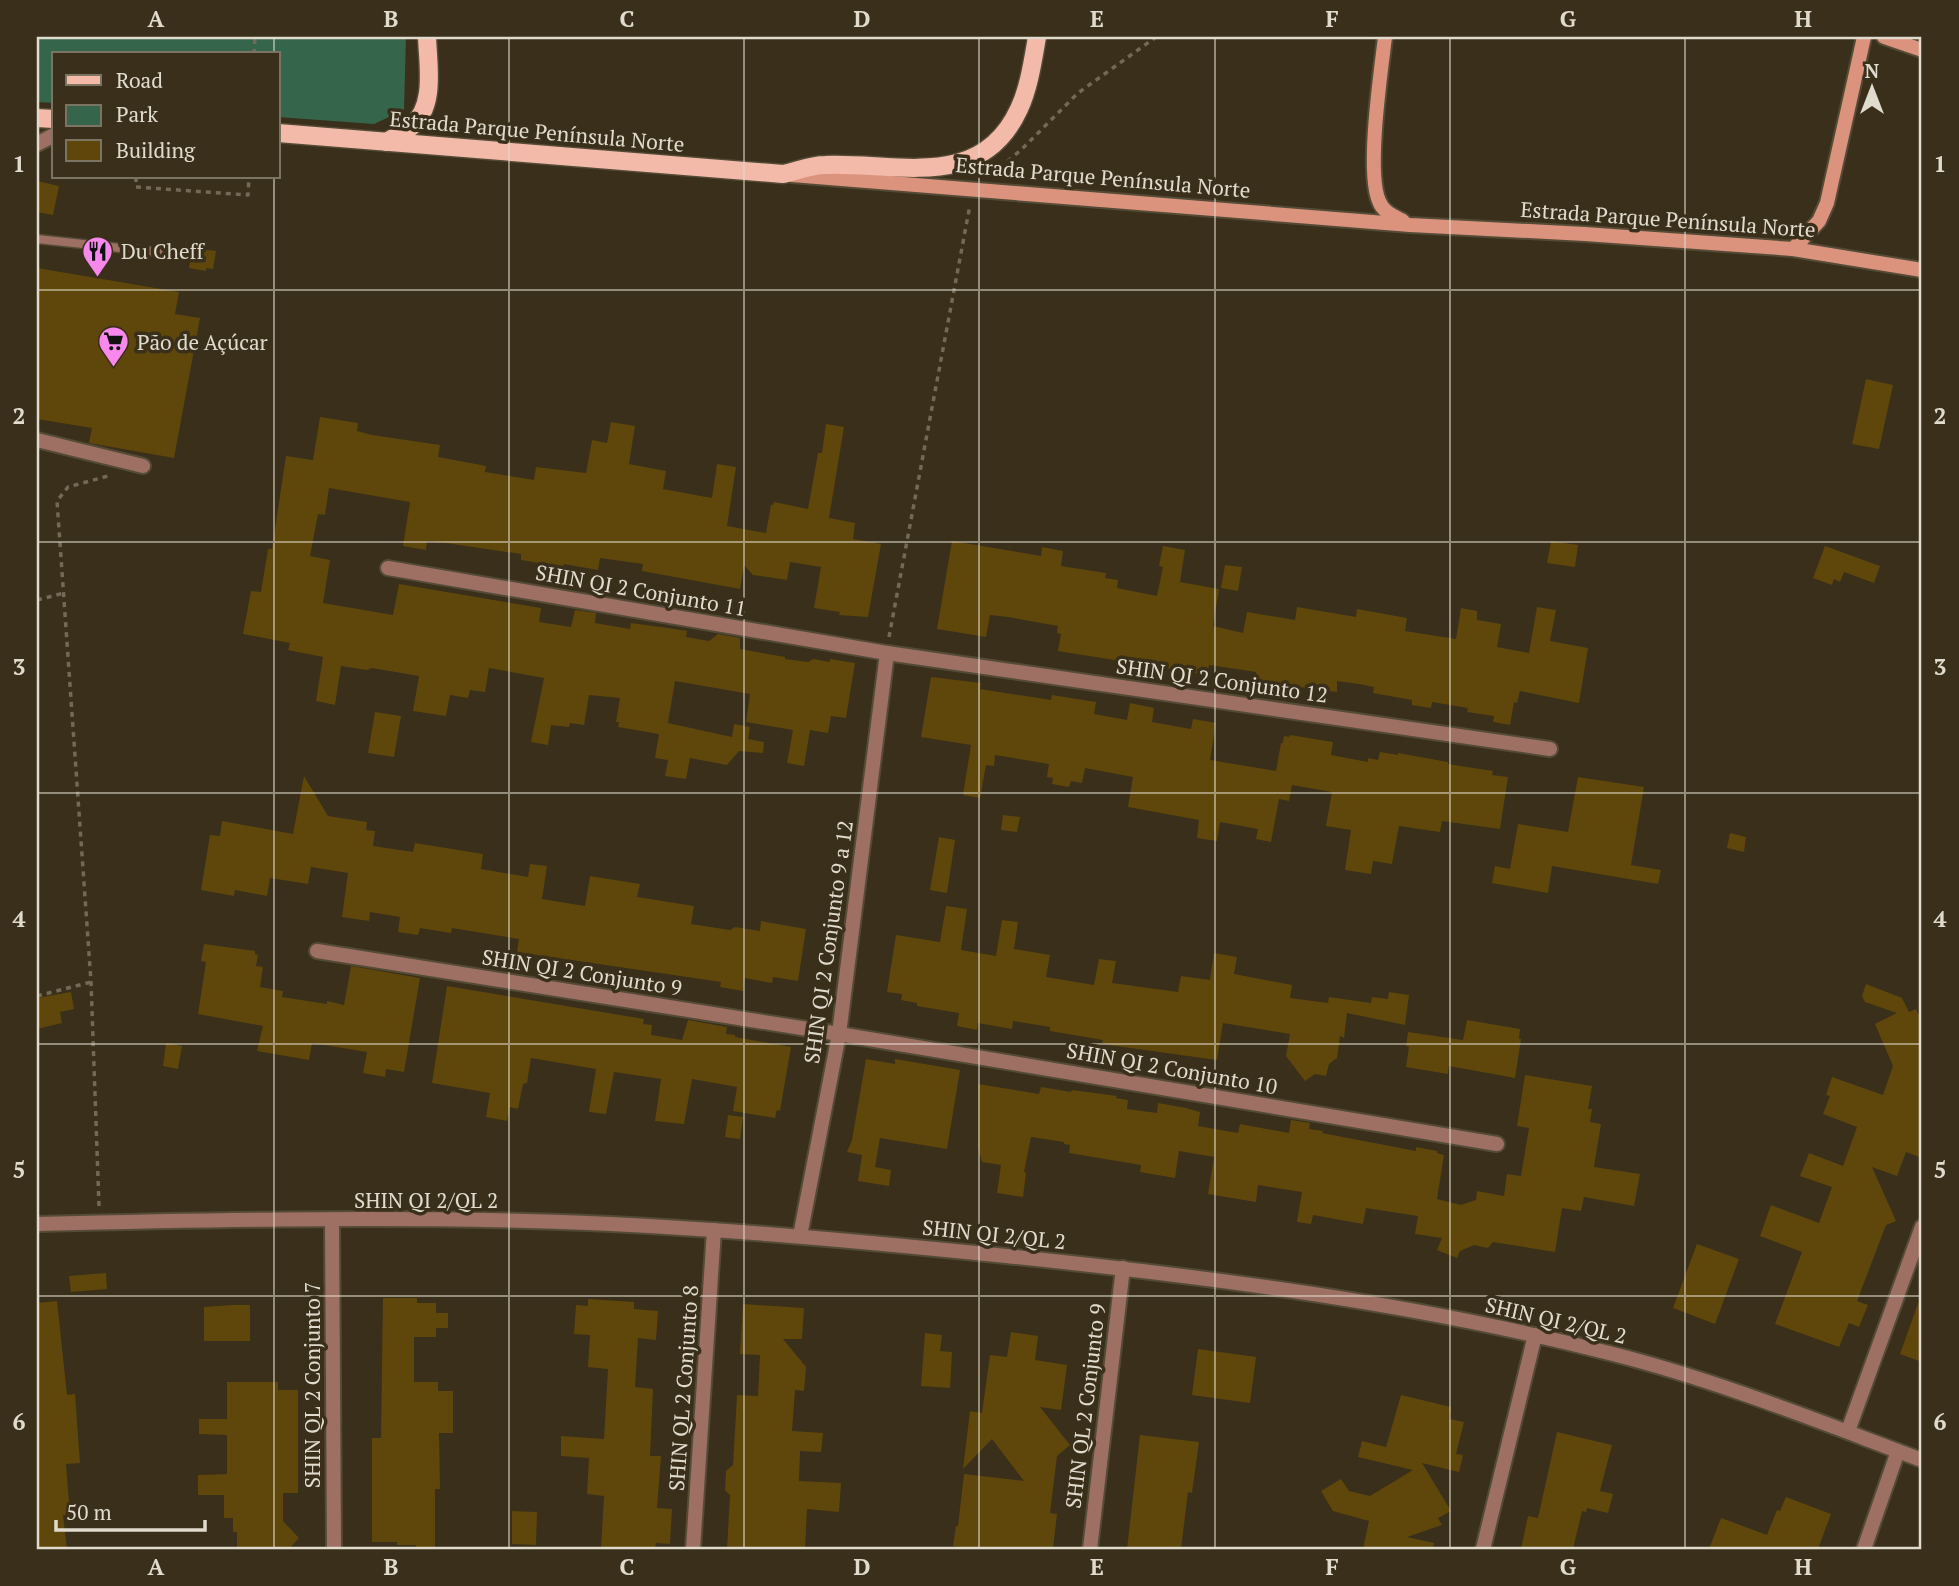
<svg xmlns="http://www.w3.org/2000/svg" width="1959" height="1586" font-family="'PT Serif',serif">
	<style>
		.green { fill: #35664c }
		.building { fill: #5f470b }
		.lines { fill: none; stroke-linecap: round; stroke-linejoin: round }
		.service-casing { stroke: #544b37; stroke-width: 11 }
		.minor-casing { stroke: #544b37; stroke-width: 18 }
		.tertiary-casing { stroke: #544b37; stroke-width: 18 }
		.secondary-casing { stroke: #544b37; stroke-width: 18 }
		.primary-casing { stroke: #544b37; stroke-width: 21 }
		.path { stroke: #726957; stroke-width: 3.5; stroke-dasharray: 5 5; stroke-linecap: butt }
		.service { stroke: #9e7063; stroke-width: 8 }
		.minor { stroke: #9e7063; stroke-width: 14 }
		.tertiary { stroke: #9e7063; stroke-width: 14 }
		.secondary { stroke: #dc937e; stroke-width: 14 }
		.primary { stroke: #f3baa9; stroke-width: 18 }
		.grid { fill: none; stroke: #e1dbce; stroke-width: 2; stroke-opacity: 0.55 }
		.labels { text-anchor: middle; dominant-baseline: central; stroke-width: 7; stroke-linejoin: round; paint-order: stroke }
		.street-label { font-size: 21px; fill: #e1dbce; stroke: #392f1a }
		.poi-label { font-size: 21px; fill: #e1dbce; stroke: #392f1a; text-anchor: start }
		.neatline { fill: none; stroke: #e1dbce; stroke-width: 2.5 }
		.grid-label { font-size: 23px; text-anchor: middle; font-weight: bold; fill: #e1dbce }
	</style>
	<rect width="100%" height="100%" fill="#392f1a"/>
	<!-- green -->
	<path class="green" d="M37 37H406L404 110 374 124 278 117V54H54V103L37 102Z"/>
	<!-- building -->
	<g class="building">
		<path d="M37 181 59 186 53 215 37 212Z"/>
		<path d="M192 248 216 251 213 269 206 268V271L189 268Z"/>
		<path d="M37 268 179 292 175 314 200 318 174 458 89 443 92 428 37 419Z"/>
		<path d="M1866 379 1893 385 1879 449 1852 444Z"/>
		<path d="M320 417 358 423 357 431 372 435 440 445 438 457 486 466 485 472 534 480 536 467 586 473 592 440 607 443 611 422 635 426 629 464 666 471 663 489 712 498 717 464 736 467 727 526 766 533 771 505H773L774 502 808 509 818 453H822L826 424 844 427 829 518 855 523 853 539 881 544 868 617 839 615 840 612 814 608 821 567 790 562 787 580 753 575 744 565 740 589 642 571 643 564 600 558 598 570 564 564 563 567 521 560V554L446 543 427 541 426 550 403 546 410 502 329 488 325 515 318 514 310 556 330 560 323 603 393 615 399 584 541 608 539 622 571 627 575 610 596 613 595 623 630 629 631 623 661 627 687 631 686 637 709 641 718 634 740 638V649L785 657V659L808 662 813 659 830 662V659L855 663 846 718 831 716 828 733 810 730 804 766 787 763 793 730 746 722 750 694 675 681 668 723 732 737 734 724 750 727 748 739 764 742 763 753 739 751 727 765 690 758 686 779 665 776 668 760 655 758 659 734 618 727 619 722H616L620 698 589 695 584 725 570 723 569 727 551 725 548 745 531 742 544 678 489 668 485 692 470 690 468 698 450 695 446 716 413 711 419 676 372 668 367 670 341 666 335 705 316 701 323 657 288 650 290 643 243 634 251 591 261 592 268 549H272L286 456 313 460Z"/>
		<path d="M952 541 1041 556 1042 547 1063 551 1061 566 1106 573 1105 578 1118 580 1117 588 1157 596 1163 567 1159 566 1163 546 1185 550 1180 582 1219 589 1213 626 1243 633 1247 612 1295 620 1297 607 1356 617 1357 609 1407 618 1405 631 1456 639 1461 608 1477 611V620L1501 624 1497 647 1529 653 1537 607 1556 610 1550 641 1588 648 1579 703 1520 691 1517 703 1514 702 1510 725 1493 722 1494 716 1467 712 1468 708 1432 702 1431 708 1412 705V700L1373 693 1374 687 1359 684 1337 681V692L1255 681 1256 672 1223 667 1209 665 1208 675 1058 651 1061 634 1057 633 1058 626 1008 617 990 615 986 637 937 629Z"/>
		<path d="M1551 541 1578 545 1575 567 1547 563Z"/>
		<path d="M1825 546 1880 566 1874 583 1844 572 1840 582 1834 579 1832 585 1813 578Z"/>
		<path d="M1225 565 1242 567 1238 591 1221 588Z"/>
		<path d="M931 677 981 683 980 689 1051 700 1052 695 1096 702 1094 714 1127 720 1130 703 1154 708 1152 722 1191 729 1193 719 1216 723 1210 760 1276 771 1281 743H1283L1284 736 1289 737 1290 735 1333 742 1331 755 1368 762V758L1378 760 1380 752 1398 755V753L1448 762V764L1493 771 1492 775 1508 777 1500 829 1442 821 1440 832 1399 826 1392 864 1373 861 1371 874 1345 870 1351 830 1326 826 1332 792 1292 785 1289 801 1279 799 1271 842 1256 839 1258 829 1220 822 1217 841 1197 838 1199 820 1128 807 1133 777 1085 768 1082 783 1071 781 1069 787 1052 784 1053 778 1047 777 1049 764 995 755 994 766 986 765 980 798 963 795 971 745 921 737Z"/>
		<path d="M375 712 401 716 394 757 368 753Z"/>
		<path d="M304 776 328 816 367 822 366 830 375 831 373 846 413 852 415 843 483 854 481 869 528 877 530 864 547 866 542 899 585 906 590 876 640 884 637 897 694 906 691 924 730 930 735 927 760 931 761 921 806 929 798 981 773 977 772 983 745 978 743 991 720 987 721 982 517 952 519 939 452 928 451 933 420 928 418 935 398 932 400 917 370 912 369 921 342 917 348 873 311 867 308 884 270 878 267 896 235 890 234 896 201 890 210 835 220 836 222 821 293 834Z"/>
		<path d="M1578 777 1644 787 1631 865 1661 870 1658 884 1552 866 1548 893 1492 883 1495 866 1510 869 1518 824 1568 832Z"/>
		<path d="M1003 815 1020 817 1017 832 1001 830Z"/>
		<path d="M1730 833 1746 837 1744 852 1727 848Z"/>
		<path d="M939 837 955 840 947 893 930 890Z"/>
		<path d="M946 906 967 909 961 950 996 956 1002 920 1018 922 1014 949 1050 955 1046 977 1094 985 1099 959 1116 961 1112 983 1178 992 1181 976 1210 980 1214 953 1237 957 1234 974 1292 985 1290 998 1328 1003 1329 997 1371 1003 1372 997 1388 999 1389 992 1409 995 1405 1025 1347 1013 1344 1038 1340 1036 1337 1058 1329 1064 1326 1076 1315 1074 1305 1081 1286 1056 1290 1034 1223 1023 1217 1060 1109 1045 1102 1043 1103 1040 1050 1031V1027L1013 1021 1012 1029 978 1023 977 1030 957 1026 959 1013 917 1006V1003L901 1000 902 994 887 992 896 935 940 942Z"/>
		<path d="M204 944 255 951V954L258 955 256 966 263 967 260 987 283 991 282 997 327 1004V1001L344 1005 351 966 420 978 404 1072 386 1069 385 1077 363 1073 367 1052 312 1043 309 1060 257 1051 263 1026 198 1014 206 962 201 961Z"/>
		<path d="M1866 984 1902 998 1909 1012 1916 1009 1918 1014 1922 1012V1158L1906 1152 1897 1176 1872 1167 1896 1221 1886 1225 1857 1301 1868 1305 1859 1327 1849 1323 1839 1347 1775 1324 1802 1252 1760 1236 1771 1205 1819 1223 1832 1187 1800 1176 1809 1153 1843 1166 1857 1127 1823 1114 1830 1096 1826 1095 1832 1077 1883 1095 1893 1066 1875 1024 1897 1013 1865 1002 1862 996Z"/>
		<path d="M447 986 644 1019 643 1024 652 1025 651 1035 682 1040 688 1020 727 1027 726 1034 735 1035V1037L791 1047 780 1111 777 1110 775 1118 733 1111 737 1087 692 1079 684 1124 655 1121 661 1079 614 1072 606 1114 589 1112 596 1069 531 1058 527 1083 523 1084 518 1109 510 1107 507 1121 486 1117 490 1093 432 1083Z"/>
		<path d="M71 992 74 1009 60 1012 62 1023 37 1029V998Z"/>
		<path d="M1467 1020 1520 1029 1519 1039H1521L1515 1078 1449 1066 1448 1074 1406 1067 1409 1047 1406 1046 1408 1032 1463 1040Z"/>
		<path d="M166 1043 182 1046 178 1069 163 1066Z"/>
		<path d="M866 1059 895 1064V1059L960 1070 947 1149 880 1138 875 1167 891 1170 889 1186 858 1181 862 1155 847 1152 852 1140Z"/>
		<path d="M1525 1075 1592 1086 1588 1109H1592L1590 1122 1601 1124 1594 1167 1640 1174 1634 1206 1584 1197 1581 1211 1562 1208 1555 1252 1493 1242 1488 1248 1474 1245 1460 1251 1457 1258 1437 1250 1442 1238 1415 1234 1418 1216 1366 1208 1363 1224 1313 1215 1311 1224 1297 1222 1302 1192 1258 1185 1256 1202 1208 1194 1214 1157 1179 1151 1175 1178 1140 1172 1141 1165 1069 1153 1070 1145 1064 1144V1142L1031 1137 1024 1172 1026 1173 1023 1197 997 1193 1001 1165 982 1162 978 1147V1084L1039 1094 1041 1087 1071 1092 1072 1090 1117 1096 1116 1098 1128 1100 1127 1109 1157 1113 1158 1103 1186 1108 1200 1112 1198 1126 1238 1133 1240 1124 1289 1133 1291 1120 1310 1123 1309 1129 1323 1131 1322 1133 1416 1151V1147L1437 1151V1153L1444 1155 1437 1199 1461 1205 1476 1200 1477 1191 1504 1196 1507 1174 1521 1176 1529 1128 1517 1126Z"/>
		<path d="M728 1115 743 1117 740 1139 725 1137Z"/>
		<path d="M1697 1244 1739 1259 1715 1324 1673 1308Z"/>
		<path d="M106 1273 107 1289 71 1292 69 1276Z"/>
		<path d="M383 1298H417V1303H436V1313H448V1328H436V1337H414V1382H438V1391H453V1433H439L440 1489H435V1549H416V1545H397V1542H372V1438H381Z"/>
		<path d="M1920 1298H1922V1362L1900 1354Z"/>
		<path d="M588 1299 634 1302V1309L658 1311 656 1340 638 1338 635 1387 653 1389 650 1456H661L657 1508 672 1509 670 1544 656 1543 655 1549H601L604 1496 587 1494 589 1458 561 1456V1436L604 1439 608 1369 588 1367 590 1335 574 1334 576 1305 588 1306Z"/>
		<path d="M57 1301 67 1395 75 1394 80 1463 66 1464 70 1515H63L67 1549H37V1303Z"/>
		<path d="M743 1304 804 1308 802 1339H783L806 1367 804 1391 795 1390 792 1431 823 1433 821 1452 800 1451 799 1481 841 1483 839 1512 807 1509 805 1549H727L730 1495 725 1490 726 1471 733 1465 737 1395 758 1396 760 1355 740 1354Z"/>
		<path d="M233 1305H250V1341H204V1307Z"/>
		<path d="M1011 1332 1038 1336 1035 1360 1067 1365 1061 1410 1040 1407 1070 1445 1057 1456 1050 1513 1057 1514 1053 1549H977L953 1546 956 1526H958L964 1474 1024 1481 992 1439 963 1469 970 1411 982 1413 990 1355 1007 1357Z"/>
		<path d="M925 1333 942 1335 940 1351 952 1352 950 1388 921 1386Z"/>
		<path d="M1198 1349 1256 1357 1250 1403 1192 1395Z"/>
		<path d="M227 1382H278V1390H298V1493H283V1521L299 1538 289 1549H237V1532H233V1518H224V1495H198V1475L227 1474V1435L199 1434V1419H227Z"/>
		<path d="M1401 1395 1451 1407 1449 1419 1464 1422 1456 1454 1463 1455 1459 1472 1422 1463 1451 1511 1438 1518 1442 1525 1407 1537 1434 1543 1433 1549H1363L1369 1521 1333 1511 1321 1491 1341 1479 1349 1491 1370 1496 1413 1470 1358 1457 1362 1441 1386 1447Z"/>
		<path d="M1557 1432 1612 1445 1600 1491 1613 1494 1608 1513 1587 1508 1586 1512 1582 1511 1573 1549H1521L1528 1516 1538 1518Z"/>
		<path d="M1140 1435 1199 1442 1192 1493 1188 1492 1181 1549H1127Z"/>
		<path d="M1786 1497 1831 1514 1818 1549H1709L1721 1518 1767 1535 1777 1510 1780 1511Z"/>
		<path d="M512 1511 537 1512 536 1545 512 1544Z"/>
	</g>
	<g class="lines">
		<defs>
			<path id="service" d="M37 239 175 254"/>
			<g id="minor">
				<path d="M37 144 54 135"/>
				<path d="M37 440 143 466"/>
				<path d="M388 568 887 653 1550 749"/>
				<path d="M317 951 839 1034 1497 1144"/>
				<path d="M332 1221 334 1549"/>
				<path d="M800 1236 839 1034 887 653"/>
				<path d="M1848 1431 1922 1227"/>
				<path d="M693 1549 714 1230"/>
				<path d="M1090 1549 1123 1268"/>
				<path d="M1483 1549 1535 1335"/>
				<path d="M1864 1549 1898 1451"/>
			</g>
			<path id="tertiary" d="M37 1224C200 1220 364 1217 527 1221 687 1225 847 1240 1006 1256 1210 1277 1415 1303 1613 1354 1719 1381 1820 1422 1922 1460"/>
			<g id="secondary">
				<path d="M1385 37C1381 71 1366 172 1379 201 1383 212 1393 216 1403 221"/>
				<path d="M1884 37 1922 50"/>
				<path d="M792 175 1410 225 1585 234 1793 249 1922 270"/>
				<path d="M1793 249 1819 221 1827 203 1864 37"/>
			</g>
			<g id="primary">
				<path d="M37 118 54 119"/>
				<path d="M278 133 783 174C797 171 811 165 825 165 897 162 981 192 1019 109 1029 88 1033 60 1037 37"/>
				<path d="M387 142C394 137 404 133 411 127 436 106 428 66 427 37"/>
			</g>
		</defs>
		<!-- service casing -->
		<use href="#service" class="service-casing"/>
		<!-- minor casing -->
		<use href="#minor" class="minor-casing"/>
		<!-- tertiary casing -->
		<use href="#tertiary" class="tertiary-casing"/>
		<!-- secondary casing -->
		<use href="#secondary" class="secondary-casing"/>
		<!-- primary casing -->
		<use href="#primary" class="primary-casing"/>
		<!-- path -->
		<g class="path">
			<path d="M254 54 255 37"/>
			<path d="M992 174 1021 150 1078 93 1156 37"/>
			<path d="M136 177V187L248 195 249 177"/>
			<path d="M37 600 64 593"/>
			<path d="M889 637 970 205"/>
			<path d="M37 996 91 982"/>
			<path d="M99 1206 91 982 57 501 68 487 108 476"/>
		</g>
		<!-- service -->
		<use href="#service" class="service"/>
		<!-- minor -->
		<use href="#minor" class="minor"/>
		<!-- tertiary -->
		<use href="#tertiary" class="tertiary"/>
		<!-- secondary -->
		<use href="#secondary" class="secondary"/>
		<!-- primary -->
		<use href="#primary" class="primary"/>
	</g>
	<!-- grid -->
	<path class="grid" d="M274 37V54M509 37V1549M744 37V1549M979 37V1549M1215 37V1549M1450 37V1549M1685 37V1549M274 177V1549M37 290H1922M37 542H1922M37 793H1922M37 1044H1922M37 1296H1922"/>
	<!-- icons -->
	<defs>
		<symbol id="restaurant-pin" viewBox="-11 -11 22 30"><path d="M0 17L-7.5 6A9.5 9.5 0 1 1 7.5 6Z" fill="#f888eb" stroke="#392f1a"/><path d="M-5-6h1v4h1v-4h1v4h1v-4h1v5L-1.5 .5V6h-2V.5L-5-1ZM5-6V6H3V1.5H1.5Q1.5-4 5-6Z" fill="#111"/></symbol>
		<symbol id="supermarket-pin" viewBox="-11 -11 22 30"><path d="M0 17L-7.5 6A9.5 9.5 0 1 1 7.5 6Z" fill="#f888eb" stroke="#392f1a"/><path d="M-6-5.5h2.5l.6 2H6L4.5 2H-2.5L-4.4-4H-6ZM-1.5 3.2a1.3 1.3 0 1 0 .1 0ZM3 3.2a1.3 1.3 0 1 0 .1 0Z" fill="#111"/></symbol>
	</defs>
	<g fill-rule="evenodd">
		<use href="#restaurant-pin" x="80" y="234" width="35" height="47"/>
		<use href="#supermarket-pin" x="96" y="324" width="35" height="47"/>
	</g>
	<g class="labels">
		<!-- street labels -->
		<g class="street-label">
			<text transform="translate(537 131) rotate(5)">Estrada Parque Península Norte</text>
			<text transform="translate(1103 177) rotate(5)">Estrada Parque Península Norte</text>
			<text transform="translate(1668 219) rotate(4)">Estrada Parque Península Norte</text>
			<text transform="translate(641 590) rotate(10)">SHIN QI 2 Conjunto 11</text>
			<text transform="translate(1222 680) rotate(8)">SHIN QI 2 Conjunto 12</text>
			<text transform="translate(828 942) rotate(-82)">SHIN QI 2 Conjunto 9 a 12</text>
			<text transform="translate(582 972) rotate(9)">SHIN QI 2 Conjunto 9</text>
			<text transform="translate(1172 1068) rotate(10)">SHIN QI 2 Conjunto 10</text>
			<text x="426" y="1200">SHIN QI 2/QL 2</text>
			<text transform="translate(994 1234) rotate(6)">SHIN QI 2/QL 2</text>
			<text transform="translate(1556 1320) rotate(13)">SHIN QI 2/QL 2</text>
			<text transform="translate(312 1385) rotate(-90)">SHIN QL 2 Conjunto 7</text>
			<text transform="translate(683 1388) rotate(-86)">SHIN QL 2 Conjunto 8</text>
			<text transform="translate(1085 1406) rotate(-83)">SHIN QL 2 Conjunto 9</text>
		</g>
		<!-- poi labels -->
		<g class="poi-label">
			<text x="121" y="251">Du Cheff</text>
			<text x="137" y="342">Pão de Açúcar</text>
		</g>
	</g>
	<!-- border -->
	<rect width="1959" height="1586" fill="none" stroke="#392f1a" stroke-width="77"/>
	<!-- legend -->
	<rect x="52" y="52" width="228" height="126" fill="#392f1a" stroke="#7c7462" stroke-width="2"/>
	<rect x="66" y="75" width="35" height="10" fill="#f3baa9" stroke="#7c7462" stroke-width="2"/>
	<text x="116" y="88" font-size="21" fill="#e1dbce">Road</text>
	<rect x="66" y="105" width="35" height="21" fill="#35664c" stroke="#7c7462" stroke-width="2"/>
	<text x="116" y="122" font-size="21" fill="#e1dbce">Park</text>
	<rect x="66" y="140" width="35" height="21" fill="#5f470b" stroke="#7c7462" stroke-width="2"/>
	<text x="116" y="158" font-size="21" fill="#e1dbce">Building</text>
	<!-- north arrow -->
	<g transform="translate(1872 88)" stroke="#392f1a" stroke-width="5" paint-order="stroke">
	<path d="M0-5L12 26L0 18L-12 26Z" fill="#e1dbce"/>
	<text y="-10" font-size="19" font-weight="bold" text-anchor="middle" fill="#e1dbce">N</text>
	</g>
	<!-- scale -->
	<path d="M56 1520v10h149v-10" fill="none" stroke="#e1dbce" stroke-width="3.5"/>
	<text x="66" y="1520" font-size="21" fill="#e1dbce" stroke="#392f1a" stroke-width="5" paint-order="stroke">50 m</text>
	<rect x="38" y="38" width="1882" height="1510" class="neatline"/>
	<g class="grid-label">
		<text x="156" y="27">A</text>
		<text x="391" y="27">B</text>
		<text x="627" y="27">C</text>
		<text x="862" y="27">D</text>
		<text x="1097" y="27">E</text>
		<text x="1332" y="27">F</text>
		<text x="1568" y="27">G</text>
		<text x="1803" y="27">H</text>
		<text x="19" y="172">1</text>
		<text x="1940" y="172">1</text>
		<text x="19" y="424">2</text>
		<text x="1940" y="424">2</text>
		<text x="19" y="675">3</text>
		<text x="1940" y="675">3</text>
		<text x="19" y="927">4</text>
		<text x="1940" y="927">4</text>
		<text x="19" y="1178">5</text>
		<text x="1940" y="1178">5</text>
		<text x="19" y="1430">6</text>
		<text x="1940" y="1430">6</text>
		<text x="156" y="1575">A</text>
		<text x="391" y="1575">B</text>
		<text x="627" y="1575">C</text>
		<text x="862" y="1575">D</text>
		<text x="1097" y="1575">E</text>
		<text x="1332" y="1575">F</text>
		<text x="1568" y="1575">G</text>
		<text x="1803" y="1575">H</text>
	</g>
</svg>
